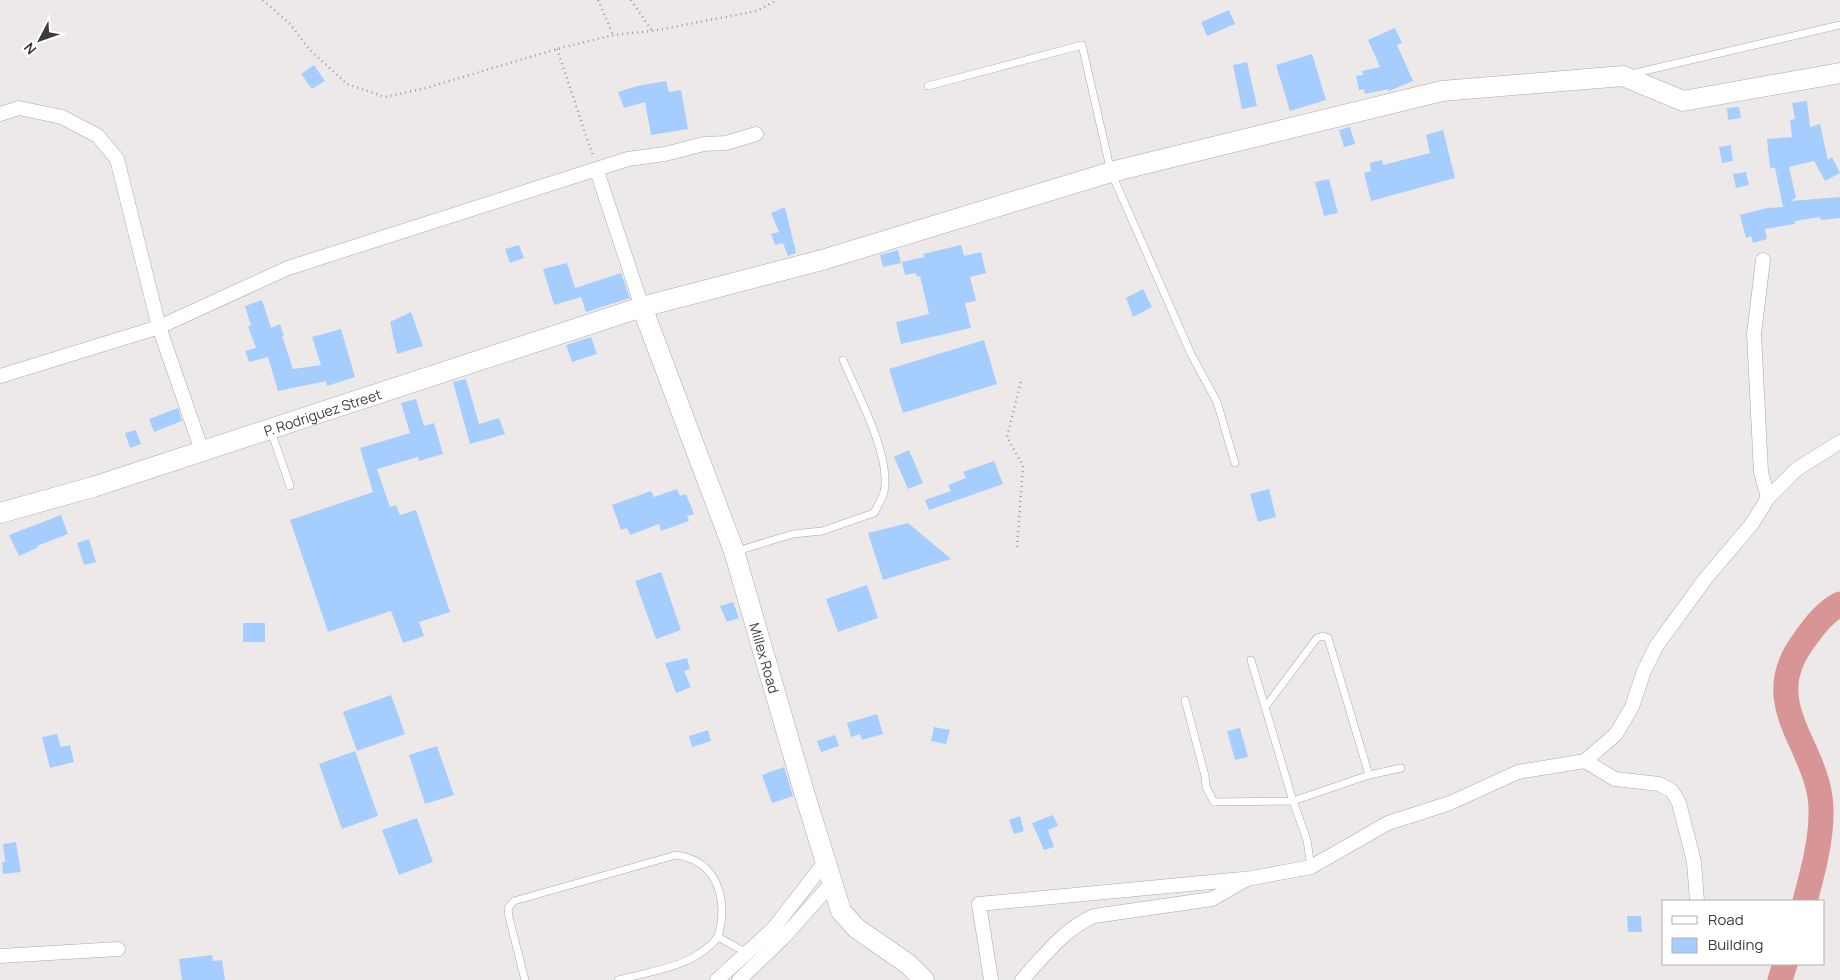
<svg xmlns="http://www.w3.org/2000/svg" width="1840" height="980" font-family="Manrope,sans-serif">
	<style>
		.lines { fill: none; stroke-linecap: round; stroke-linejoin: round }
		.river { stroke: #d89596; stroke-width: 25 }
		.building { fill: #a5ceff }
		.lane-casing { stroke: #ada8a8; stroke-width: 8 }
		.street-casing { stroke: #ada8a8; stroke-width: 15 }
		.secondary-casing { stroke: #ada8a8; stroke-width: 21 }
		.path { stroke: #9f9b9b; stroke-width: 2.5; stroke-dasharray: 1 4; stroke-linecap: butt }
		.lane { stroke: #fff; stroke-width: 7 }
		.street { stroke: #fff; stroke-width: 14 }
		.secondary { stroke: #fff; stroke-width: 20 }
		.labels { text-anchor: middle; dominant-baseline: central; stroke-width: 4; stroke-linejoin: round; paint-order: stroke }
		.street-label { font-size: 14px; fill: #3c3a3a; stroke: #fff }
	</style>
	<rect width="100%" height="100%" fill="#eee9e9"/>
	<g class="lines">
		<!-- river -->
		<g class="river">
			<path d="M1805 901C1813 871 1822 839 1821 807 1818 744 1755 704 1805 639 1815 625 1825 612 1840 604"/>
			<path d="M1780 980 1785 964"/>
		</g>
	</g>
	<!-- building -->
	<g class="building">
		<path d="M1229 10 1235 24 1207 36 1201 22Z"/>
		<path d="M1395 28 1402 43 1397 45 1413 81 1389 91 1388 89 1365 94 1364 89 1359 90 1356 76 1363 75 1362 71 1380 67 1368 40Z"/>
		<path d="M1312 54 1326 100 1290 111 1276 65Z"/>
		<path d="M1247 62 1257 106 1242 109 1233 65Z"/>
		<path d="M314 65 325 81 312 89 301 74Z"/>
		<path d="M666 81 669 92 681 90 688 129 651 135 645 102 624 108 618 92 637 86Z"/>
		<path d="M1807 101 1810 127 1820 124 1828 160 1832 157 1840 173 1825 181 1814 161 1789 167 1796 198 1790 201 1840 197V218L1821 220 1820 217 1795 221V224L1765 229 1767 239 1753 243 1751 236 1746 238 1740 215 1767 208 1783 207 1775 168H1770L1767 139 1792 137 1790 120 1795 119 1792 103Z"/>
		<path d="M1739 107 1741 118 1728 120 1727 108Z"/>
		<path d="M1350 127 1355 144 1344 147 1339 130Z"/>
		<path d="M1443 130 1455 178 1371 201 1364 173 1371 171 1370 163 1382 160 1383 165 1430 153 1426 135Z"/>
		<path d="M1731 145 1733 161 1722 163 1719 147Z"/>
		<path d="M1746 172 1749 185 1736 188 1733 174Z"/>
		<path d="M1329 179 1338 213 1324 216 1315 182Z"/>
		<path d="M785 207 796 253 788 256 783 243 775 245 771 234 779 232 771 213Z"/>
		<path d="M519 245 524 258 510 263 505 249Z"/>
		<path d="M961 245 964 256 981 252 986 273 970 277 976 301 965 303 971 328 901 344 896 322 929 314 920 276 917 277 916 273 905 275 902 262 924 257 923 254Z"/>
		<path d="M898 250 901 263 883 267 880 255Z"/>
		<path d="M567 263 575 288 621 273 630 298 586 312 581 297 554 305 543 269Z"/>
		<path d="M1143 289 1152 307 1133 317 1126 298Z"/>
		<path d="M262 300 271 328 280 324 284 336H282L293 369 321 365 312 337 341 329 355 377 327 386 326 381 278 391 268 357 249 362 245 351 256 348 248 326H251L245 306Z"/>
		<path d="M411 312 423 346 397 354 390 322Z"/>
		<path d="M591 337 597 354 572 362 566 345Z"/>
		<path d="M984 340 997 384 903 413 889 369Z"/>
		<path d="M466 379 479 424 499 418 505 434 470 444 453 382Z"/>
		<path d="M416 399 424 426 434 423 443 454 419 461 418 457 377 469 390 507 396 505 400 515 416 510 450 612 419 622 424 636 403 643 391 611 328 632 290 520 373 492 360 448 410 433 401 403Z"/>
		<path d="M178 408 182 421 154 432 149 419Z"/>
		<path d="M136 430 141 444 130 448 125 433Z"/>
		<path d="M909 450 923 483 908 489 894 457Z"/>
		<path d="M994 461 1003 484 929 510 925 500 951 491 948 485 966 478 963 472Z"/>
		<path d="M677 489 680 496 686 494 694 514 687 516 689 521 661 531 659 524 630 535 627 528 621 530 612 505 651 491 654 497Z"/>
		<path d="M1269 489 1276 517 1258 522 1250 494Z"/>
		<path d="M61 515 68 534 37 546V548L19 556 9 535Z"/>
		<path d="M908 523 951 559 883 580 868 533Z"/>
		<path d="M89 539 96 562 84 565 77 543Z"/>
		<path d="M661 572 681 630 656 639 635 581Z"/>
		<path d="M867 585 878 618 838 632 826 599Z"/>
		<path d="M733 602 739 618 727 622 720 606Z"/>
		<rect x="243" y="623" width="22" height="19"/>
		<path d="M687 658 690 669 684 671 691 687 676 693 665 663Z"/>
		<path d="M391 695 405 734 357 751 343 712Z"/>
		<path d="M877 714 883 734 862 740 860 734 851 737 847 723Z"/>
		<path d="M934 727 950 730 946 744 931 741Z"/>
		<path d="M1240 728 1248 757 1235 760 1227 731Z"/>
		<path d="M708 730 711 741 692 747 689 736Z"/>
		<path d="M57 734 61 747 70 745 74 762 50 768 42 737Z"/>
		<path d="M835 735 839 746 821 752 817 741Z"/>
		<path d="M437 746 454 795 425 804 409 755Z"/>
		<path d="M355 751 378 816 342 829 319 764Z"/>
		<path d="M784 767 793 796 772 803 762 775Z"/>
		<path d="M1053 815 1058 826 1048 830 1054 847 1044 850 1032 823Z"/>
		<path d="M1020 816 1024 831 1014 834 1009 820Z"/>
		<path d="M417 818 433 862 399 875 382 830Z"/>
		<path d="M16 842 21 872 3 874 2 862H5L3 844Z"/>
		<path d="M1627 916H1641L1642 932H1628Z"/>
		<path d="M212 955 213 961 222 960 225 980H182L179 959Z"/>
	</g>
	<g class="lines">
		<defs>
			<g id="lane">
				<path d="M1631 74 1840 25"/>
				<path d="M928 86 1082 45 1111 172 1191 354 1217 402 1235 463"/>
				<path d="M271 431 290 486"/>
				<path d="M737 551 793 534 822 531 874 513C877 507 882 499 884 492 892 457 857 393 843 360"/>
				<path d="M1251 660 1293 801 1307 840 1311 867"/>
				<path d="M1185 700 1205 776 1206 787 1214 802 1293 801 1369 775 1401 768"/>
				<path d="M1266 706 1317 638 1323 636 1328 638 1369 775"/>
				<path d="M525 980 509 917 508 908 514 901 676 855C719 861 728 901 718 937"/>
				<path d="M618 980C651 971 695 967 718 937L747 953"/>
			</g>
			<g id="street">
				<path d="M0 114 19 108 62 117 98 136 117 159 159 327 202 451"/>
				<path d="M597 171 642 307"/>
				<path d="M1763 260 1754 334 1761 472 1768 498"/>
				<path d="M0 376 159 327 288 268 628 159 665 154 704 144 726 143 756 134"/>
				<path d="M1585 761 1615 779 1659 784 1672 791 1679 803 1694 862 1697 901"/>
				<path d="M0 956 118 949"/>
				<path d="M717 980 773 929 825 862"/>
				<path d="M739 980 783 938 831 884"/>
				<path d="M991 980 979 904 1243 879"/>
				<path d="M1022 980C1044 956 1064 929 1094 916L1212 899 1247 879 1311 867 1388 823 1450 803 1518 772 1585 761 1616 734 1632 707 1644 671 1657 645 1706 578 1751 525 1768 498 1797 469 1840 442"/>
			</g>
			<g id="secondary">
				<path id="s1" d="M642 307 734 551 804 792 841 911 856 928 908 964 924 980"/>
				<path id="s2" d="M0 513 93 487 642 307 822 260 1111 172 1442 91 1623 76 1683 101 1840 73"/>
			</g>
		</defs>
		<!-- lane casing -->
		<use href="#lane" class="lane-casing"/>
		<!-- street casing -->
		<use href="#street" class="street-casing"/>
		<!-- secondary casing -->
		<use href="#secondary" class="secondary-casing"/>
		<!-- path -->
		<g class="path">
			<path d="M263 0 290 24 310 50 347 84 385 97 426 88 557 49 613 35 652 31 757 11 777 0"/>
			<path d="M598 0 613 35"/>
			<path d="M631 0 652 31"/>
			<path d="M557 49 593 156"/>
			<path d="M1017 547 1023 466 1007 437 1021 381"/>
		</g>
		<!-- lane -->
		<use href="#lane" class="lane"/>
		<!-- street -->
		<use href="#street" class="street"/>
		<!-- secondary -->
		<use href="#secondary" class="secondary"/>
	</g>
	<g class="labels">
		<!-- street labels -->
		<g class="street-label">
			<text stroke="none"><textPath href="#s2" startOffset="338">P. Rodriguez Street</textPath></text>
			<text stroke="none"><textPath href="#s1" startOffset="372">Millex Road</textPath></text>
		</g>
	</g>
	<!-- legend -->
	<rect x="1662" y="900" width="162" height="65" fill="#ffffff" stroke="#b1b0b0"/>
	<rect x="1672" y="916" width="25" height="8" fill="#ffffff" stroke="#b1b0b0"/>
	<text x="1708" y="925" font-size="15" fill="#3c3a3a">Road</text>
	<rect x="1672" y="938" width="25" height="15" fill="#a5ceff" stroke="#b1b0b0"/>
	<text x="1708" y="950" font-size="15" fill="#3c3a3a">Building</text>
	<!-- north arrow -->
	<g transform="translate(40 40) rotate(229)" stroke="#ffffff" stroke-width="4" paint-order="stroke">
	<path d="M0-4L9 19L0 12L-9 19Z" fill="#3c3a3a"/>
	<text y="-8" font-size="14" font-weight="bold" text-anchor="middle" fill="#3c3a3a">N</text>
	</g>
</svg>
